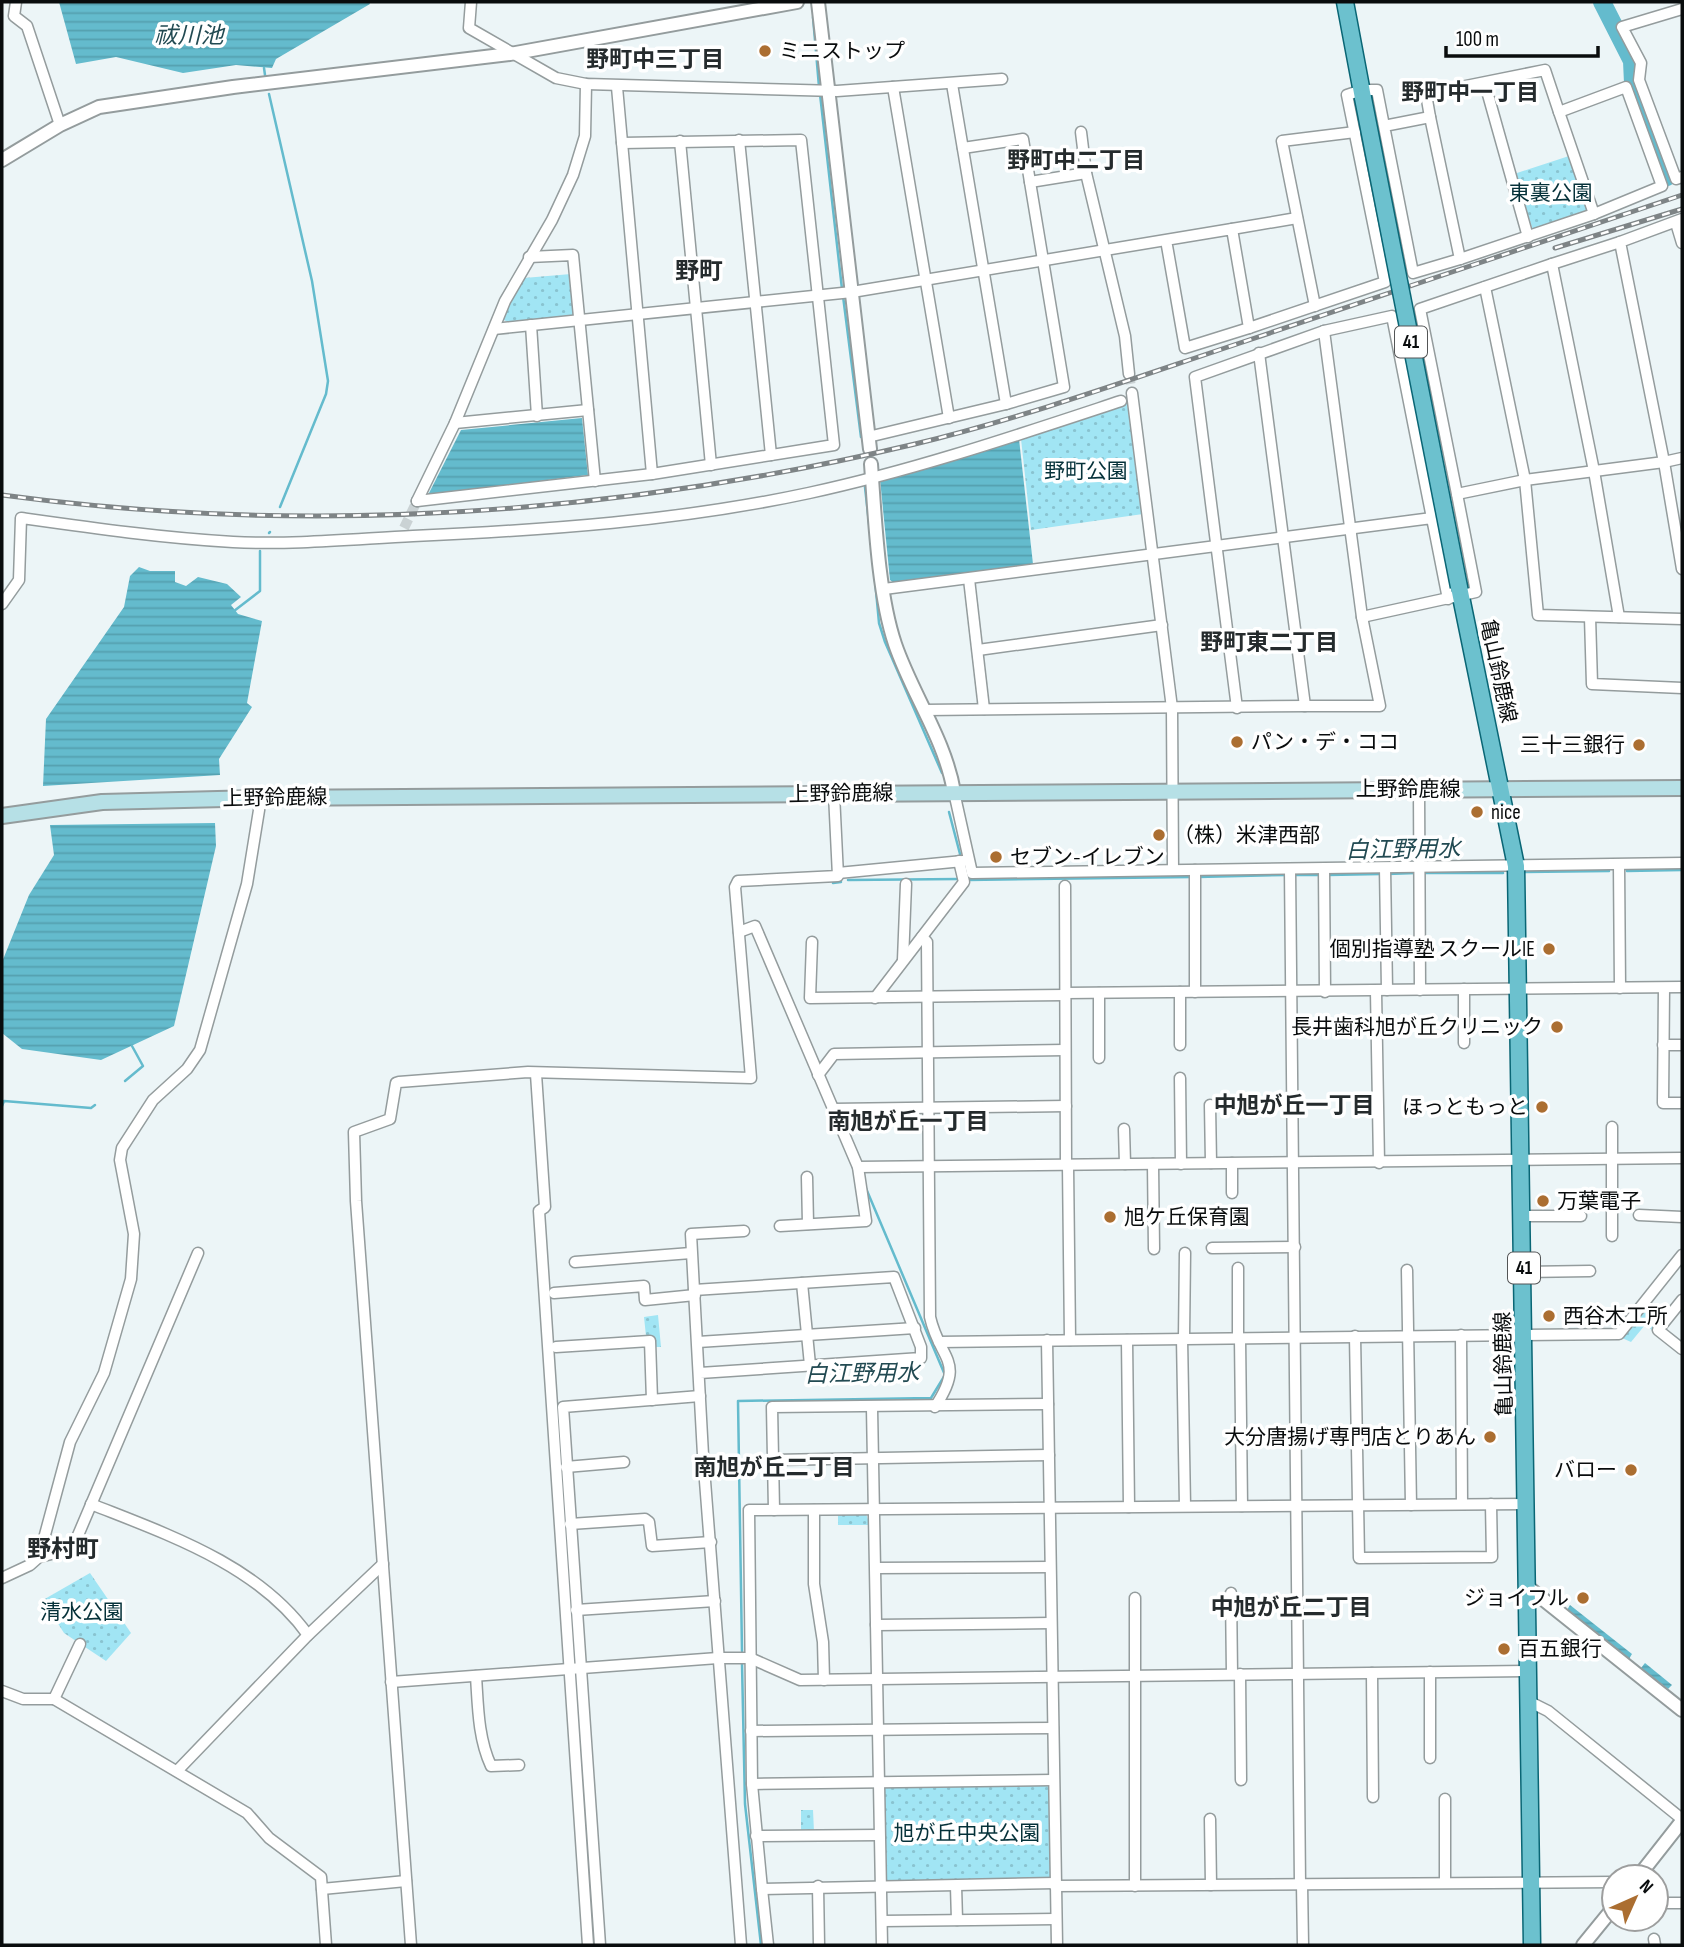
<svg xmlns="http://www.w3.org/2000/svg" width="1684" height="1947" font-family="'Sofia Sans Condensed','Noto Sans JP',sans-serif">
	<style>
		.park { fill: url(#park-dots) }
		.water { fill: url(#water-rules) }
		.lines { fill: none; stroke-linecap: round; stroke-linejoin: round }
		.stream { stroke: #64bbcd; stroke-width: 2.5 }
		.river { stroke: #64bbcd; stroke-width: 18 }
		.minor-tunnel { stroke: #cad2d4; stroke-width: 10; stroke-dasharray: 10 5; stroke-linecap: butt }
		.minor-casing { stroke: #949c9d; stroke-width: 13 }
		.tertiary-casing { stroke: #949c9d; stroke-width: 16 }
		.secondary-casing { stroke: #949c9d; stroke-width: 18 }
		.primary-casing { stroke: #0a6675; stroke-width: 19 }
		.minor { stroke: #fff; stroke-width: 10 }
		.tertiary { stroke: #fff; stroke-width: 12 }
		.secondary { stroke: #b6e0e6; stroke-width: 14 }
		.primary { stroke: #6cc1ce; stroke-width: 16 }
		.rail-casing { stroke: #7e8486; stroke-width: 5 }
		.rail { stroke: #fff; stroke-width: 2.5; stroke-dasharray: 8; stroke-linecap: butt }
		.primary-bridge-casing { stroke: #0a6675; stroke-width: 19; stroke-linecap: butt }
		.primary-bridge { stroke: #6cc1ce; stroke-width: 16 }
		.poi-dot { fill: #ab6e31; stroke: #fff; stroke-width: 2.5 }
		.labels { text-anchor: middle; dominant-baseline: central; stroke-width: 7; stroke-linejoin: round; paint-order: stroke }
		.shield { fill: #fff; stroke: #535556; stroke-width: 2 }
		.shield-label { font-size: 19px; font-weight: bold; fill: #090c0d }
		.poi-label { font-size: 21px; fill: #090c0d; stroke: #fff; text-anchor: start }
		.park-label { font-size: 21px; fill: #053139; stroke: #fff }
		.street-label { font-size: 21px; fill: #090c0d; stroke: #fff }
		.water-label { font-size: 23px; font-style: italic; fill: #224a52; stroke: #fff }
		.neighbourhood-label { font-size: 23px; font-weight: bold; fill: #252b2d; stroke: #fff }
		.quarter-label { font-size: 24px; font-weight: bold; fill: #252b2d; stroke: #fff }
	</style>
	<defs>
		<pattern id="park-dots" width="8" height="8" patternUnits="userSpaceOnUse" patternTransform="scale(1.75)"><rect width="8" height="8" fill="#a1e5f4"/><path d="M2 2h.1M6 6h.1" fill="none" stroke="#89c3d0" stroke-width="1.8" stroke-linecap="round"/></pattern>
		<pattern id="water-rules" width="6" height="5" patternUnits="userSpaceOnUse" patternTransform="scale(1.75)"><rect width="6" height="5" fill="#64bbcd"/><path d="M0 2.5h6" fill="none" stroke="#55a0af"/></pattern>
	</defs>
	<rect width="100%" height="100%" fill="#ecf5f7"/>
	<!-- park -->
	<g class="park">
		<path d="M1569 156 1587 211 1533 230 1514 174Z"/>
		<path d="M571 274 576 313 572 316 508 322 502 319 509 299 524 278Z"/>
		<path d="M1127 403 1143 514 1031 530 1021 439Z"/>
		<path d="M1648 1304 1664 1316 1652 1330 1645 1325 1631 1342 1622 1338Z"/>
		<path d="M658 1315 661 1347H656L654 1336H646L644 1317Z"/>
		<path d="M838 1514H866L870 1525H838Z"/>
		<path d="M90 1573 131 1633 106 1661 64 1633 43 1600Z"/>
		<path d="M1046 1784 1050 1790 1051 1878 1048 1881 887 1882 884 1877 883 1790 886 1786Z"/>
		<path d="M801 1810H813L814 1832H801Z"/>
	</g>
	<!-- water -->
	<g class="water">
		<path d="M59 2H369L370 4 276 59 272 68 236 65 183 73 116 57 76 64Z"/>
		<path d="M582 418 588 475 428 495 461 430Z"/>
		<path d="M1019 439 1033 564 894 583 890 580 880 479Z"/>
		<path d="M139 567 150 571H175V582L186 586 198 577 227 584 241 597 231 605 238 614 262 621 247 703 252 707 219 759 220 775 43 786 46 719 124 607 130 576Z"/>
		<path d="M215 823 216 846 174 1026 101 1060 22 1049 2 1033V962L29 895 54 855 50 825Z"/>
		<path d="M1570 1605 1632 1654 1629 1659 1567 1610Z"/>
		<path d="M1645 1663 1672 1685 1668 1689 1641 1668Z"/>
	</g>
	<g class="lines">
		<!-- stream -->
		<g class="stream">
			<path d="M813 17 819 87"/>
			<path d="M264 68 265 75"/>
			<path d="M269 94 312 281 328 381 326 394 280 507"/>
			<path d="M820 94 842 289"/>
			<path d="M843 296 861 437"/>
			<path d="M865 487 870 532"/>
			<path d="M269 533 270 532"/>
			<path d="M875 580 879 623 885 642 942 773"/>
			<path d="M234 611 260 591V551"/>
			<path d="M949 812 960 854"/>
			<path d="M1627 871 1682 870"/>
			<path d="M1525 872 1609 871"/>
			<path d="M1422 873H1503"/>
			<path d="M1387 874 1416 873"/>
			<path d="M1293 875H1321"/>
			<path d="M1328 875 1381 874"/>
			<path d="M1198 877 1286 875"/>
			<path d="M848 880 959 879"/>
			<path d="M968 880 1192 877"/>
			<path d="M833 883 841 882"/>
			<path d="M125 1081 143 1066 132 1046"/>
			<path d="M533 1096 534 1117"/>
			<path d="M2 1106 4 1101 91 1108 95 1105"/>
			<path d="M572 1641 574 1665"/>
			<path d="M742 1651 738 1401 931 1398 945 1375 865 1186"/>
			<path d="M742 1664 745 1804 761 1945"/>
			<path d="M575 1672 595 1945"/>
		</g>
		<!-- river -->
		<path class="river" d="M1602 2 1632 61 1633 83 1667 177"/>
		<!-- minor-tunnel -->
		<g class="minor-tunnel">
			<path d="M1129 374 1132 393"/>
			<path d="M404 528 417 501"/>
		</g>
		<defs>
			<g id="minor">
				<path d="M16 2 14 16 27 26 60 125"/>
				<path d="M471 2 469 28 556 78 586 84 837 91 1002 79"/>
				<path d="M1682 9 1622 27 1641 63 1639 80 1676 179 1682 177"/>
				<path d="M952 84 1006 404 1064 387 1030 182 1086 173 1125 336 1129 374"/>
				<path d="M1485 84 1528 237"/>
				<path d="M617 87 652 474"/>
				<path d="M893 87 949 418"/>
				<path d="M1559 112 1594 214"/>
				<path d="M1430 117 1426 94 1545 70 1559 112 1626 87 1662 186 1594 214 1460 259"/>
				<path d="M1081 132 1086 173"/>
				<path d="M739 140 771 455"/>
				<path d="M680 141 711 465"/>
				<path d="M963 148 1023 139 1030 182"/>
				<path d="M1676 223 1682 243"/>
				<path d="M1232 229 1297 218"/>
				<path d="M529 257 573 255 595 481"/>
				<path d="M1485 287 1525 480 1538 615 1682 619"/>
				<path d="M1315 306 1282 141 1355 132"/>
				<path d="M531 325 537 416"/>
				<path d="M1249 328 1385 282 1347 95 1362 90H1377L1384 126 1430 117 1460 259 1413 273 1384 126"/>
				<path d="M494 329 852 292 1232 229 1249 328 1185 348 1166 240"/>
				<path d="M1259 353 1305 706H1380L1362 617 1324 331"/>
				<path d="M1132 393 1172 708 1173 870"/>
				<path d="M455 423 588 410"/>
				<path d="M868 437 1006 404"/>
				<path d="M1682 458 1664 462 1682 569"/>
				<path d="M1457 494 1420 309 1552 264"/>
				<path d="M417 501 652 474 834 445 801 140 622 143"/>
				<path d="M417 501 455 423 505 301 552 220 573 175 585 136 586 84"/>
				<path d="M969 579 984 709"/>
				<path d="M884 589 1432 518 1448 599"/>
				<path d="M2 604 19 580 21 518C92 528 162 538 233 542 293 545 354 539 413 536 546 530 679 521 809 493 915 470 1018 435 1121 401"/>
				<path d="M1362 617 1476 592 1457 494 1525 480 1664 462 1620 242 1682 219"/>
				<path d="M1590 617 1592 684 1682 688"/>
				<path d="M1619 617 1594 471 1552 264 1620 242"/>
				<path d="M978 650 1162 625"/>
				<path d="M1237 708 1195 377 1324 331 1392 316 1432 518"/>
				<path d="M924 710 1305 706"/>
				<path d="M1419 789 1420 990"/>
				<path d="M954 792 972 873 1682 863"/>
				<path d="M1619 865 1620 988"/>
				<path d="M1385 868 1387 990"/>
				<path d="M1290 869 1300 1884"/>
				<path d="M1324 869 1325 992"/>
				<path d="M1195 870V992"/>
				<path d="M838 873 963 861"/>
				<path d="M1065 886 1066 1165"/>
				<path d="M739 932 755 926 858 1167 866 1221 780 1226"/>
				<path d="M922 937 927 942 930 1317C940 1361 966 1360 935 1407"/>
				<path d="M812 942 810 998 1065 995"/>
				<path d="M903 960 906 884"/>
				<path d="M1664 988 1663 1103H1682"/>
				<path d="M1464 989V1043"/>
				<path d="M1376 991 1379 1163"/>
				<path d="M1180 992V1045"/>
				<path d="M1065 993 1682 987"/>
				<path d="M875 998 964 882 959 861"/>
				<path d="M1663 1045H1682"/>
				<path d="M1099 1058V993"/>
				<path d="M536 1074 545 1207 539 1211 588 1945"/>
				<path d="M818 1075 834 1054 1065 1050"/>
				<path d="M1180 1078 1181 1164"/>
				<path d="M1210 1105 1211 1163"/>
				<path d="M833 1109 1066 1106"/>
				<path d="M1124 1129 1125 1164"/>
				<path d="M1232 1163V1193"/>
				<path d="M1153 1164 1154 1249"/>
				<path d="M1068 1165 1070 1340"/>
				<path d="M858 1167 1682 1158"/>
				<path d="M807 1177 808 1224"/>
				<path d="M1639 1215 1682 1217"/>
				<path d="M1523 1216H1581"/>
				<path d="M1612 1236V1127"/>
				<path d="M1212 1248 1295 1247"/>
				<path d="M575 1262 691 1253"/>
				<path d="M1238 1268V1338"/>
				<path d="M1407 1270 1411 1505"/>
				<path d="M1524 1272 1590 1271"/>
				<path d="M802 1283 810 1365"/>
				<path d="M694 1290 691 1234 744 1231"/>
				<path d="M554 1293 644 1286 645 1300 695 1295"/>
				<path d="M1682 1300 1658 1330 1682 1349"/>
				<path d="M1461 1335 1462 1504"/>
				<path d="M1355 1336 1359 1558 1492 1557 1491 1504"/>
				<path d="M1182 1338 1185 1506"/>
				<path d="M1184 1338 1185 1253"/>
				<path d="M1240 1338 1242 1506"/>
				<path d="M1047 1340 1057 1945"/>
				<path d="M1127 1340 1129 1507"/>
				<path d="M698 1342 915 1328"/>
				<path d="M939 1342 1619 1334 1682 1255"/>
				<path d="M556 1347 650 1341 652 1400"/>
				<path d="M700 1373 921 1358V1347L894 1277 694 1290 703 1455 741 1945"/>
				<path d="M872 1408 882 1945"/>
				<path d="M773 1460 1049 1455"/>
				<path d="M566 1467 624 1462"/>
				<path d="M91 1504C169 1535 258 1565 308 1635"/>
				<path d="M774 1510 772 1407 1048 1404"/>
				<path d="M814 1510V1584L823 1642 824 1680"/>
				<path d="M570 1524 645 1519 649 1522 652 1546 711 1542"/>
				<path d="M39 1557 64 1551 76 1540 198 1253"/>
				<path d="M876 1568 1050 1567"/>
				<path d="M2 1578 30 1565 39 1557 70 1442 104 1373 131 1279 134 1234 120 1160 122 1148 153 1100 187 1069 200 1050 247 884 261 798"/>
				<path d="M1231 1593 1232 1674"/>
				<path d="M576 1610 715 1601"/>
				<path d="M876 1625 1051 1623"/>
				<path d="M1430 1672V1758"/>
				<path d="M1372 1673 1373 1797"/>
				<path d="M1240 1674 1241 1780"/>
				<path d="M476 1676C478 1706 478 1738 491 1766L519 1765"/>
				<path d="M391 1682 718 1658H750L800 1680 1529 1671"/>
				<path d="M2 1691 23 1699H54L247 1813 269 1838 321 1877 326 1945"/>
				<path d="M54 1699 80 1644"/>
				<path d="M1530 1702 1548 1711 1682 1819"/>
				<path d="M751 1731 1053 1728"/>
				<path d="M177 1771 308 1635 383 1564"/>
				<path d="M752 1784 1053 1780"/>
				<path d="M1445 1799V1882"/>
				<path d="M1210 1819 1211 1885"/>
				<path d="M756 1836 879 1835"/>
				<path d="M1055 1883 762 1889 752 1784 749 1510 1527 1504"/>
				<path d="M1302 1884 1303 1945"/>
				<path d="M818 1886 819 1945"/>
				<path d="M956 1886 957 1920"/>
				<path d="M1055 1886 1614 1882"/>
				<path d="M1135 1886V1598"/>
				<path d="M322 1889 406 1881"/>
				<path d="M762 1889 768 1945"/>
				<path d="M1656 1903H1682"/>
				<path d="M882 1921 1055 1919"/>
				<path d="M1654 1939 1655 1945"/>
				<path d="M411 1945 356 1201 354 1132 390 1119 396 1083 399 1082 528 1072 751 1078 735 887 738 881 838 876 834 794"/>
				<path d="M600 1945 563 1407 700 1396"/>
			</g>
			<g id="tertiary">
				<path d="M818 2 870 449"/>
				<path d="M2 160 60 125 99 107 233 87 510 54 797 2"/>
				<path d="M871 464C875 518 878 594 895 644 912 694 945 739 954 792"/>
				<path d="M1529 1588 1682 1710"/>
				<path d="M1638 1877 1682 1821"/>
				<path d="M1583 1945 1614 1907"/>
			</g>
			<path id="secondary" d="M2 816 102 802 261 798 1682 788"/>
			<g id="primary">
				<path d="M1345 2 1363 98"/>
				<path d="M1459 587 1516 866 1532 1945"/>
			</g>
		</defs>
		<!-- minor casing -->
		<use href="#minor" class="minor-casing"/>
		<!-- tertiary casing -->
		<use href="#tertiary" class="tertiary-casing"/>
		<!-- secondary casing -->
		<use href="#secondary" class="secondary-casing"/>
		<!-- primary casing -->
		<use href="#primary" class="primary-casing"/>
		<!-- minor -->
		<use href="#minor" class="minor"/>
		<!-- tertiary -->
		<use href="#tertiary" class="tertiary"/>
		<!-- secondary -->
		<use href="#secondary" class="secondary"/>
		<!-- primary -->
		<use href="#primary" class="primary"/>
		<defs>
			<g id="rail">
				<path d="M1555 248 1682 209"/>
				<path d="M2 495C307 536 615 515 915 444 1027 417 1137 377 1246 341 1391 292 1537 244 1682 195"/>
			</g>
		</defs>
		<!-- rail casing -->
		<use href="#rail" class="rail-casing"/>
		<!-- rail -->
		<use href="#rail" class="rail"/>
		<defs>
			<path id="primary-bridge" d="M1363 98 1459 587"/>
		</defs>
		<!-- primary-bridge casing -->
		<use href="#primary-bridge" class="primary-bridge-casing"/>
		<!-- primary-bridge -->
		<use href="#primary-bridge" class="primary-bridge"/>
	</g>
	<!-- markers -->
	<g class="poi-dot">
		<circle cx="765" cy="51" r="7"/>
		<circle cx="1237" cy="742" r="7"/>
		<circle cx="1639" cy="745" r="7"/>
		<circle cx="1477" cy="812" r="7"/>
		<circle cx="1159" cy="835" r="7"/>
		<circle cx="996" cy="857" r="7"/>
		<circle cx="1549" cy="949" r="7"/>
		<circle cx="1557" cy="1027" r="7"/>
		<circle cx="1542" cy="1107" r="7"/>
		<circle cx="1543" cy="1201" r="7"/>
		<circle cx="1110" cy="1217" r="7"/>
		<circle cx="1549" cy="1316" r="7"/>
		<circle cx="1490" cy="1437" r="7"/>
		<circle cx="1631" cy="1470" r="7"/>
		<circle cx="1583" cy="1598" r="7"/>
		<circle cx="1504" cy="1649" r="7"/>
	</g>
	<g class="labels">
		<!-- shield labels -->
		<g class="shield">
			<rect x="1395" y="326.5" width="32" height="31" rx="5"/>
			<rect x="1508" y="1252.5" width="32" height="31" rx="5"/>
		</g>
		<g class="shield-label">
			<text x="1411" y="342">41</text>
			<text x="1524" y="1268">41</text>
		</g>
		<!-- poi labels -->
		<g class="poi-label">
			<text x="779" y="51">ミニストップ</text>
			<text x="1251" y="742">パン・デ・ココ</text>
			<text x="1625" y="745" text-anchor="end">三十三銀行</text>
			<text x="1491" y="812">nice</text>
			<text x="1173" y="835">（株）米津西部</text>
			<text x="1010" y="857">セブン-イレブン</text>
			<text x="1535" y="949" text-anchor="end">個別指導塾 スクールIE</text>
			<text x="1543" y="1027" text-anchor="end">長井歯科旭が丘クリニック</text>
			<text x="1528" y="1107" text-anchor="end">ほっともっと</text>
			<text x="1557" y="1201">万葉電子</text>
			<text x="1124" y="1217">旭ケ丘保育園</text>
			<text x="1563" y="1316">西谷木工所</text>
			<text x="1476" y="1437" text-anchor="end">大分唐揚げ専門店とりあん</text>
			<text x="1617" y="1470" text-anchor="end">バロー</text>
			<text x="1569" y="1598" text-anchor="end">ジョイフル</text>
			<text x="1518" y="1649">百五銀行</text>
		</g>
		<!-- park labels -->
		<g class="park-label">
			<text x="1551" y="193">東裏公園</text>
			<text x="1086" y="471">野町公園</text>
			<text x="82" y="1612">清水公園</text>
			<text x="967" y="1833">旭が丘中央公園</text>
		</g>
		<!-- street labels -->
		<g class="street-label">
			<text transform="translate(1498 671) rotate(78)">亀山鈴鹿線</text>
			<text x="1408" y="789">上野鈴鹿線</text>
			<text transform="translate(841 794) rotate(-1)">上野鈴鹿線</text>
			<text transform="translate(275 798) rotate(-1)">上野鈴鹿線</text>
			<text transform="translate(1504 1364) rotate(-91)">亀山鈴鹿線</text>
		</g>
		<!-- water labels -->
		<g class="water-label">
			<text x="189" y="36">祓川池</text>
			<text transform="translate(1403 850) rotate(-1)">白江野用水</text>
			<text transform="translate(862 1374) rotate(-1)">白江野用水</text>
		</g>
		<!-- neighbourhood labels -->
		<g class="neighbourhood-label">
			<text x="655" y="60">野町中三丁目</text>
			<text x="1470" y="93">野町中一丁目</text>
			<text x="1076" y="161">野町中二丁目</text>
			<text x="1269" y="643">野町東二丁目</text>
			<text x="1294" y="1106">中旭が丘一丁目</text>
			<text x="908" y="1122">南旭が丘一丁目</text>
			<text x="774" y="1468">南旭が丘二丁目</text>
			<text x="1291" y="1608">中旭が丘二丁目</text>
		</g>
		<!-- quarter labels -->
		<g class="quarter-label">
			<text x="699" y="271">野町</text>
			<text x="63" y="1549">野村町</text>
		</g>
	</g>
	<!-- border -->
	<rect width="1684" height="1947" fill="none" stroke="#090c0d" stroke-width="7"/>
	<!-- north arrow -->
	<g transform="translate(1635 1898) rotate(45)"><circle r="33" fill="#ffffff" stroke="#9d9e9e" stroke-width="2"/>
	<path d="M0-5L12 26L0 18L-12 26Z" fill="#ab6e31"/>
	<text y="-10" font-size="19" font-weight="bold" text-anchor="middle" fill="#090c0d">N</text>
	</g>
	<!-- scale -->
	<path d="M1446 46v10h152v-10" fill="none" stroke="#090c0d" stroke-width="3.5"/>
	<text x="1456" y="46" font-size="21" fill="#090c0d" stroke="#ffffff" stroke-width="5" paint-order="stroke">100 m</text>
</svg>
